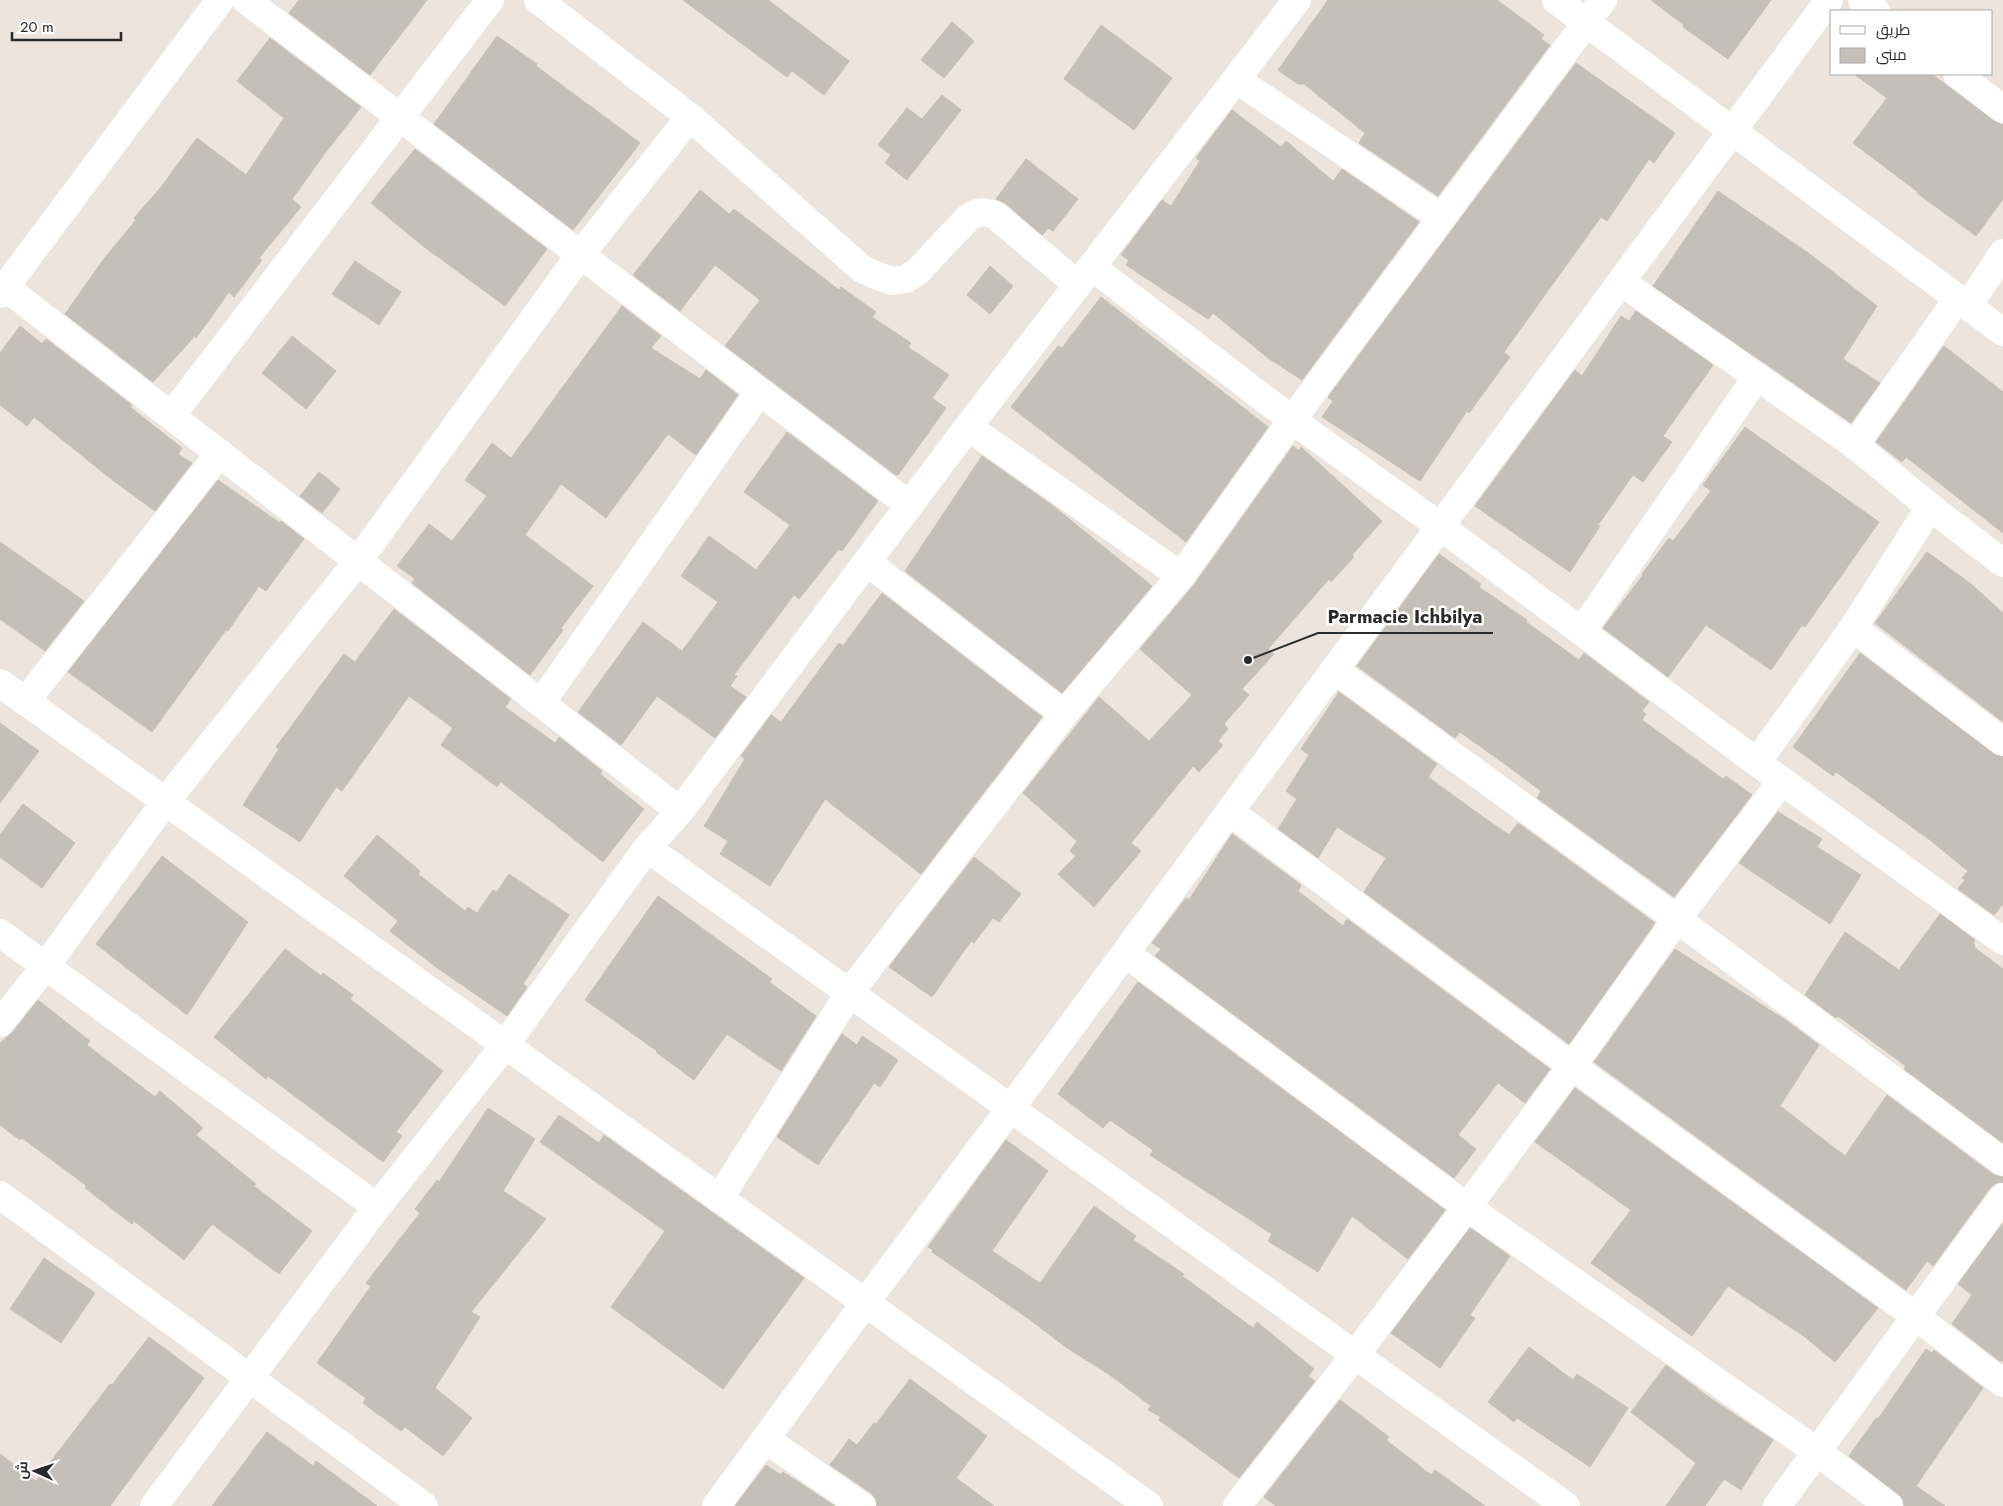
<svg xmlns="http://www.w3.org/2000/svg" width="2003" height="1506" font-family="Jost,Cairo,sans-serif">
	<style>
		.building { fill: #c4bfb8; stroke: #c8c0b6 }
		.lines { fill: none; stroke-linecap: round; stroke-linejoin: round }
		.minor { stroke: #fff; stroke-width: 28 }
		.leader { fill: none; stroke: #2a2a2a; stroke-width: 2 }
		.callout-dot { fill: #2a2a2a; stroke: #fff; stroke-width: 2 }
		.callout-label { font-size: 19px; text-anchor: middle; font-weight: bold; fill: #2a2a2a; stroke: #fff; stroke-width: 5; stroke-linejoin: round; paint-order: stroke }
	</style>
	<rect width="100%" height="100%" fill="#ece4dd"/>
	<!-- building -->
	<g class="building">
		<path d="M299 0H427L370 75 289 13Z"/>
		<path d="M683 0H768L849 61 824 95 792 71 787 77Z"/>
		<path d="M1328 0H1497L1544 35 1541 39 1550 45 1438 196 1359 143 1365 133 1304 84H1298L1278 70Z"/>
		<path d="M1651 0H1771L1728 59 1683 27 1684 25Z"/>
		<path d="M952 22 974 41 944 78 921 60Z"/>
		<path d="M1101 25 1172 78 1134 130 1064 79Z"/>
		<path d="M497 36 537 64 536 66 640 143 573 230 434 124Z"/>
		<path d="M270 38 361 107 326 152 292 199 301 207 259 258 262 260 234 297 229 292 196 338 195 336 153 382 65 314 103 260 136 220 134 218 162 186 197 138 246 175 284 118 237 81Z"/>
		<path d="M1576 63 1675 133 1654 163 1649 159 1607 221 1601 217 1504 352 1510 357 1469 413 1467 411 1420 481 1322 417 1333 401 1328 397Z"/>
		<path d="M1854 74H1932L1994 121 2003 125V199L1976 236 1917 193 1918 192 1853 143 1887 98Z"/>
		<path d="M942 95 961 110 907 180 885 163 891 155 878 145 907 108 922 119Z"/>
		<path d="M1232 110 1281 147 1286 141 1333 181 1342 169 1419 222 1302 380 1268 358 1213 313 1208 319 1126 265 1129 260 1121 255 1162 200 1171 206 1200 161 1196 158Z"/>
		<path d="M415 149 547 249 505 306 423 246 371 203Z"/>
		<path d="M1026 159 1078 199 1053 231 1048 228 1042 235 1005 203 996 199Z"/>
		<path d="M700 190 729 214 734 209 839 290 841 287 876 312 872 317 911 343 908 347 949 375 932 398 946 408 898 475H896L725 346 760 300 715 265 680 311 633 275Z"/>
		<path d="M1718 191 1811 255 1877 306 1843 359 1880 383 1851 423 1653 286Z"/>
		<path d="M355 261 401 292 379 325 332 294Z"/>
		<path d="M990 266 1013 286 990 314 967 295Z"/>
		<path d="M1101 297 1268 427 1186 542 1011 407 1058 346 1062 348Z"/>
		<path d="M622 306 661 336 651 348 700 379 706 370 738 395 696 455 668 434 606 518 561 484 525 535 593 586 561 628 563 630 530 675 412 583 415 579 397 566 429 524 452 541 487 496 465 480 492 443 511 458Z"/>
		<path d="M1636 311 1713 365 1663 436 1672 442 1643 482 1633 475 1598 525 1600 526 1570 572 1475 506 1575 370 1582 376 1621 316 1629 321Z"/>
		<path d="M20 326 42 344 46 339 132 405 130 407 182 448 178 454 192 463 155 511 115 482 34 417 27 426 0 405V353Z"/>
		<path d="M292 336 336 371 306 409 262 373Z"/>
		<path d="M1944 346 2003 392V533L1906 457 1902 462 1876 442Z"/>
		<path d="M1745 427 1879 522 1805 627 1802 625 1771 670 1706 625 1668 677 1603 628 1643 575 1642 574 1669 538 1673 541 1711 491 1703 485Z"/>
		<path d="M787 432 878 501 842 551 839 549 799 599 794 595 734 675 737 676 730 686 746 697 715 738 657 696 621 745 578 712 643 622 682 651 718 602 681 576 709 536 756 570 790 525 744 492Z"/>
		<path d="M1293 446 1299 451 1301 447 1382 521 1352 555 1354 557 1331 582 1329 579 1268 649 1274 654 1242 689 1249 695 1224 724 1228 729 1218 741 1223 745 1199 772 1193 766 1131 843 1141 851 1094 907 1058 874 1076 856 1070 851 1077 841 1023 793 1099 697 1149 741 1192 695 1140 649 1194 585Z"/>
		<path d="M982 456 1052 505 1152 586 1062 693 905 571Z"/>
		<path d="M319 472 340 489 322 513 300 496Z"/>
		<path d="M218 480 280 523 281 521 304 539 266 591 259 586 228 631 226 630 152 732 68 672Z"/>
		<path d="M0 542 84 601 45 651 0 619Z"/>
		<path d="M1927 552 1970 583 2003 613V722L1875 623Z"/>
		<path d="M1439 554 1481 584 1479 587 1527 620 1526 622 1579 660 1584 653 1649 702 1642 711 1646 714 1642 720 1723 779 1726 776 1752 795 1674 897 1537 798 1541 791 1509 767 1460 732 1455 738 1357 666Z"/>
		<path d="M882 593 1042 717 921 874 825 799 770 886 720 854 728 841 704 826 745 759 741 756 771 715 781 722 839 643 843 646Z"/>
		<path d="M394 609 511 699 505 707 555 743 559 737 602 771 600 774 644 809 603 862 501 782 497 787 441 745 453 728 409 696 342 791 336 787 300 842 243 805 279 749 276 747 344 654 355 662Z"/>
		<path d="M1860 653 1994 754 2003 757V904L1994 915 1958 889 1965 880 1962 878 1968 871 1930 840 1836 772 1833 776 1793 747Z"/>
		<path d="M1339 692 1437 764 1428 777 1476 812 1509 835 1518 823 1655 923 1569 1044 1364 892 1386 858 1337 827 1318 858 1278 829 1297 799 1286 791 1309 755 1301 749Z"/>
		<path d="M0 723 39 751 0 803Z"/>
		<path d="M23 804 75 843 42 888 0 857V835Z"/>
		<path d="M1778 812 1822 839 1817 847 1861 875 1830 924 1739 863Z"/>
		<path d="M1232 834 1301 885 1298 891 1343 926 1347 919 1550 1069 1525 1103 1498 1083 1458 1135 1476 1149 1454 1178 1155 956 1161 949 1152 943 1186 898 1189 900Z"/>
		<path d="M377 835 420 871 418 874 465 911 468 907 477 913 493 890 497 892 509 874 569 915 523 984 527 987 507 1016 436 967 390 931 398 921 344 876Z"/>
		<path d="M162 856 248 922 187 1015 96 944Z"/>
		<path d="M974 857 1021 894 999 922 993 918 974 943 971 941 932 997 889 967Z"/>
		<path d="M658 896 772 979 769 982 816 1016 781 1071 727 1034 694 1080 656 1052 657 1051 585 1000Z"/>
		<path d="M1940 914 1975 940 1973 944 1975 945 1974 947 2003 969V1143L1904 1069 1906 1066 1838 1016 1836 1018 1805 995 1845 932 1899 970Z"/>
		<path d="M285 949 321 976 323 973 353 995 350 999 443 1071 396 1132 402 1136 383 1162 268 1076 266 1079 214 1037Z"/>
		<path d="M1675 949 1787 1021 1819 1045 1780 1106 1845 1156 1887 1095 1994 1175 2003 1177V1182L1996 1183 1990 1188 1933 1266 1927 1261 1906 1290 1594 1062Z"/>
		<path d="M1138 982 1445 1210 1408 1259 1352 1216 1318 1272 1268 1241 1272 1234 1150 1155 1153 1150 1110 1120 1103 1128 1058 1094Z"/>
		<path d="M38 1000 90 1041 87 1045 155 1097 160 1091 203 1128 196 1135 256 1184 254 1186 312 1231 279 1274 212 1224 184 1260 134 1221 132 1224 85 1188 86 1185 22 1138 20 1140 0 1125V1043L12 1033Z"/>
		<path d="M842 1034 857 1045 862 1036 898 1060 880 1087 874 1083 818 1165 777 1137Z"/>
		<path d="M1575 1088 1878 1308 1835 1362 1805 1337 1728 1286 1692 1336 1591 1263 1631 1210 1535 1142Z"/>
		<path d="M488 1108 535 1139 503 1191 546 1219 471 1312 480 1317 435 1388 472 1418 443 1456 405 1427 401 1431 363 1403 366 1398 317 1363 371 1286 366 1283 420 1213 415 1209 437 1180 439 1182Z"/>
		<path d="M559 1115 599 1143 604 1135 804 1278 723 1389 611 1307 665 1231 540 1142Z"/>
		<path d="M1006 1140 1048 1171 992 1251 1040 1283 1094 1206 1136 1236 1133 1240 1184 1274 1182 1276 1253 1328 1257 1322 1314 1369 1308 1376 1315 1381 1239 1478 1159 1420 1161 1417 1148 1410 1151 1406 1110 1375 1067 1348 1029 1319 932 1252 933 1250 928 1247Z"/>
		<path d="M2003 1223V1360L2001 1362 1952 1324 1972 1295 1958 1284Z"/>
		<path d="M1470 1228 1510 1256 1470 1315 1475 1318 1440 1368 1391 1333Z"/>
		<path d="M44 1258 95 1293 61 1343 10 1309Z"/>
		<path d="M149 1337 204 1378 110 1506H0V1454L36 1481 110 1384 112 1385Z"/>
		<path d="M1529 1347 1573 1380 1577 1374 1628 1408 1590 1467 1517 1418 1514 1422 1488 1402Z"/>
		<path d="M1926 1349 1932 1353 1934 1350 1983 1388 1916 1486 1945 1506H1904L1903 1499 1898 1494 1849 1456 1876 1418 1878 1419Z"/>
		<path d="M1666 1365 1710 1398 1773 1440 1741 1490 1724 1479 1705 1506H1666L1696 1463 1631 1412Z"/>
		<path d="M910 1379 987 1436 956 1478 994 1506H877L876 1499 871 1493 830 1465 849 1439 857 1445 874 1423 876 1424Z"/>
		<path d="M1340 1400 1389 1437 1386 1440 1431 1475 1435 1470 1485 1506H1276L1264 1497Z"/>
		<path d="M267 1432 313 1466 316 1461 377 1506H212Z"/>
		<path d="M766 1465 781 1475 783 1472 835 1506H735Z"/>
	</g>
	<g class="lines">
		<!-- minor -->
		<g class="minor">
			<path d="M246 0 909 505"/>
			<path d="M538 0 690 117 862 269 878 276 892 281 906 279 917 272 968 218C978 211 984 211 995 215L1078 285"/>
			<path d="M1556 0 2003 332"/>
			<path d="M1862 0 1876 11"/>
			<path d="M1957 74 2003 109"/>
			<path d="M1237 80 1442 218"/>
			<path d="M1092 267 1292 420 1441 527 1782 781 2003 941"/>
			<path d="M1621 282 1855 445 1930 507 2003 563"/>
			<path d="M5 287 680 811"/>
			<path d="M0 294 220 0"/>
			<path d="M1968 306 2003 253"/>
			<path d="M171 416 490 0"/>
			<path d="M968 427 1181 576"/>
			<path d="M1855 445 1958 298"/>
			<path d="M867 562 1064 714"/>
			<path d="M1853 628 2003 742"/>
			<path d="M1582 631 1756 378"/>
			<path d="M1335 670 1677 919 2003 1162"/>
			<path d="M0 683 1149 1506"/>
			<path d="M25 702 220 453"/>
			<path d="M541 703 759 392"/>
			<path d="M1757 762 1853 628 1930 507"/>
			<path d="M1230 812 1572 1066 1915 1316 2003 1383"/>
			<path d="M647 848 1566 1506"/>
			<path d="M0 933 377 1207"/>
			<path d="M1125 953 1467 1207 1816 1451 1889 1506"/>
			<path d="M0 1023 45 967 165 802 358 561 580 255 690 117"/>
			<path d="M0 1195 424 1506"/>
			<path d="M719 1199 850 992 1064 714 1181 576 1292 420 1603 0"/>
			<path d="M765 1439 862 1506"/>
			<path d="M154 1506 377 1207 505 1045 647 848 680 811 968 427 1297 0"/>
			<path d="M716 1506 865 1303 1010 1109 1829 0"/>
			<path d="M1237 1506 1356 1354 1467 1207 1572 1066 1677 919 1782 781"/>
			<path d="M1777 1506 2003 1197"/>
		</g>
	</g>
	<!-- callouts -->
	<path class="leader" d="M1248 660L1318 633H1493"/>
	<circle class="callout-dot" cx="1248" cy="660" r="5"/>
	<g class="callout-label">
		<text x="1405" y="623">Parmacie Ichbilya</text>
	</g>
	<!-- legend -->
	<rect x="1830" y="10" width="162" height="65" fill="#ffffff" stroke="#aaaaaa"/>
	<rect x="1840" y="26" width="25" height="8" fill="#ffffff" stroke="#aaaaaa"/>
	<text x="1876" y="35" font-size="15" fill="#2a2a2a">طريق</text>
	<rect x="1840" y="48" width="25" height="15" fill="#c4bfb8" stroke="#aaaaaa"/>
	<text x="1876" y="60" font-size="15" fill="#2a2a2a">مبنى</text>
	<!-- north arrow -->
	<g transform="translate(35 1471) rotate(273)" stroke="#ffffff" stroke-width="4" paint-order="stroke">
	<path d="M0-4L9 19L0 12L-9 19Z" fill="#2a2a2a"/>
	<text y="-8" font-size="14" font-weight="bold" text-anchor="middle" fill="#2a2a2a">ش</text>
	</g>
	<!-- scale -->
	<path d="M12 32v8h109v-8" fill="none" stroke="#2a2a2a" stroke-width="2.5"/>
	<text x="20" y="32" font-size="15" fill="#2a2a2a" stroke="#ffffff" stroke-width="4" paint-order="stroke">20 m</text>
</svg>
